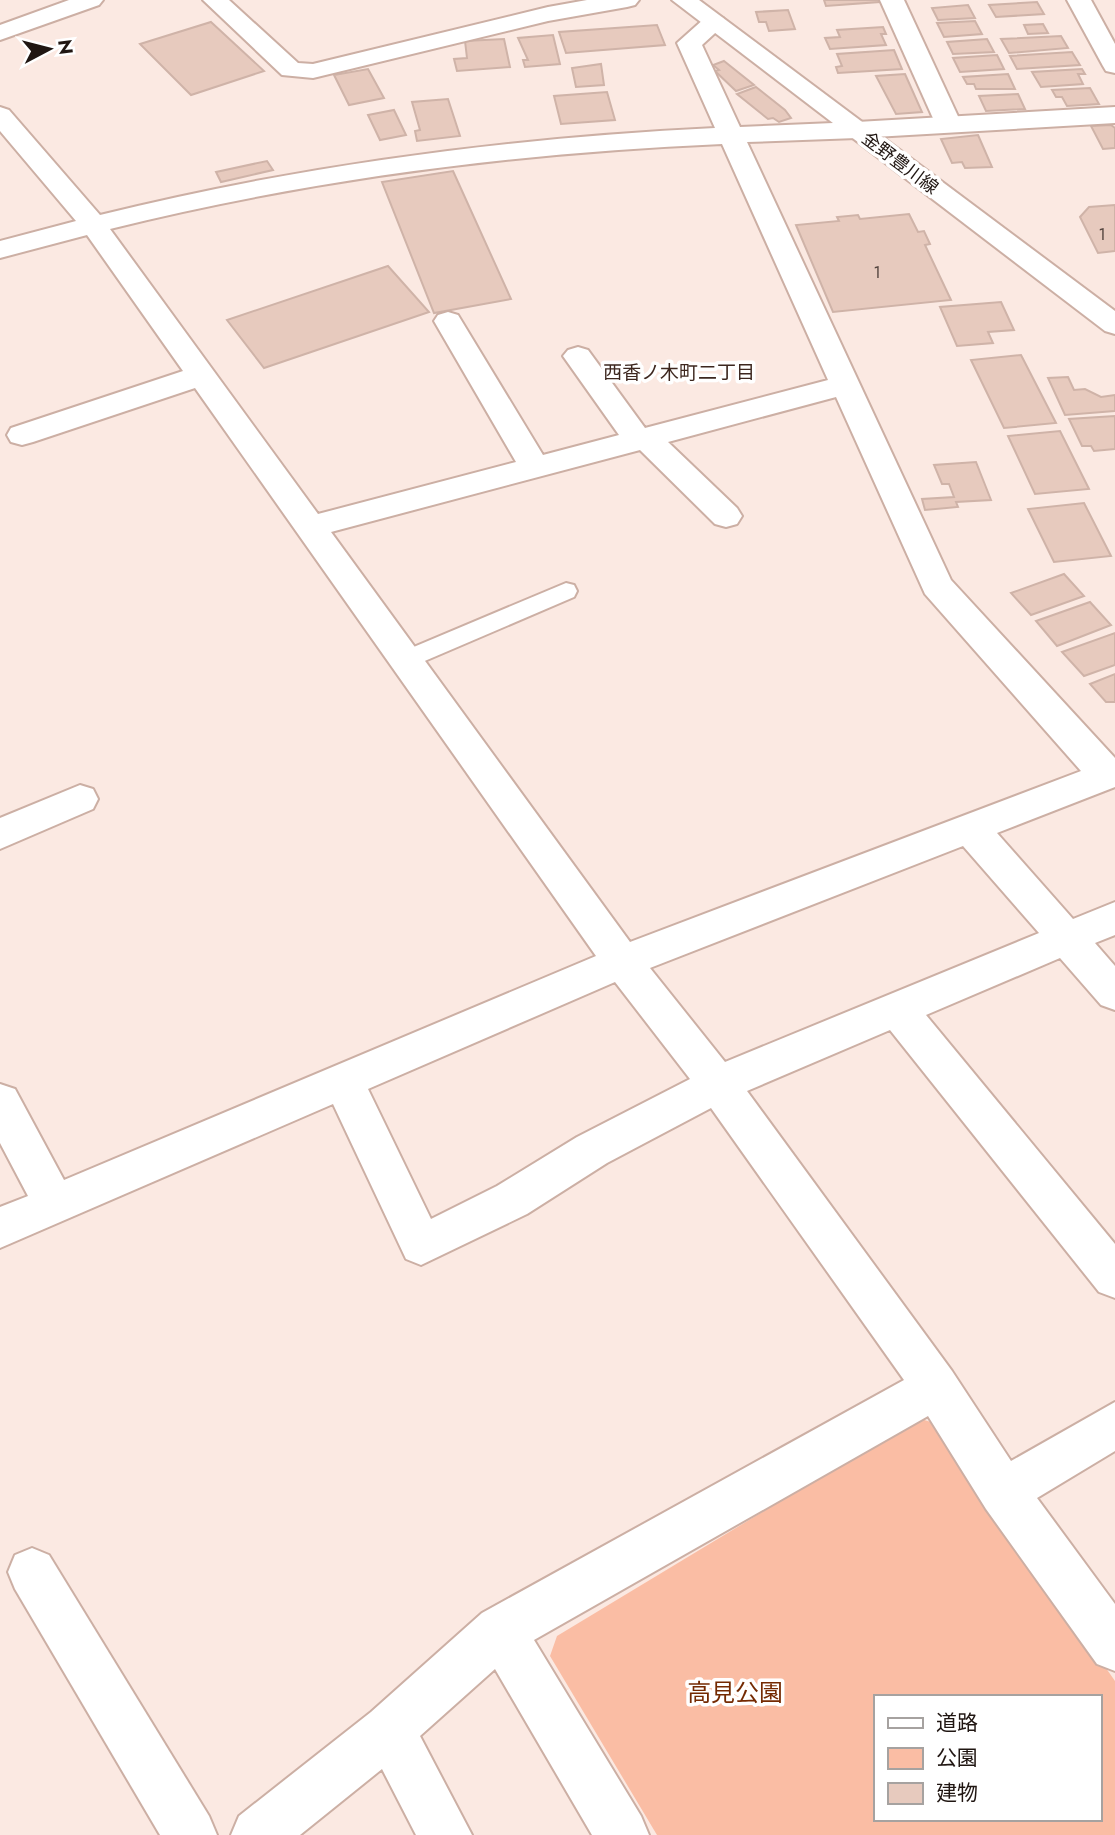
<svg xmlns="http://www.w3.org/2000/svg" width="1115" height="1835" font-family="Jost,'Noto Sans JP',sans-serif">
	<style>
		.green { fill: #fabda4; fill-rule: evenodd }
		.building { fill: #e7cabe; stroke: #cfb3a8; stroke-width: 2 }
		.lines { fill: none; stroke-linecap: round; stroke-linejoin: round }
		.service-casing { stroke: #ccafa4; stroke-width: 4 }
		.minor-casing { stroke: #ccafa4; stroke-width: 4 }
		.tertiary-casing { stroke: #ccafa4; stroke-width: 4 }
		.secondary-casing { stroke: #ccafa4; stroke-width: 4 }
		.service { fill: #fff; fill-rule: evenodd }
		.minor { fill: #fff; fill-rule: evenodd }
		.tertiary { fill: #fff; fill-rule: evenodd }
		.secondary { fill: #fff; fill-rule: evenodd }
		.labels { text-anchor: middle; dominant-baseline: central; stroke-width: 7; stroke-linejoin: round; paint-order: stroke }
		.far-number-label { font-size: 16px; fill: #52433d }
		.far-street-label { font-size: 18px; fill: #201612; stroke: #fff }
		.far-neighbourhood-label { font-size: 19px; fill: #3d271f; stroke: #fff }
		.near-park-label { font-size: 24px; fill: #742a02; stroke: #fff }
	</style>
	<rect width="100%" height="100%" fill="#fbe9e2"/>
	<!-- green -->
	<path class="green" d="M918 1418 934 1423 1115 1681V1835H657L550 1656 557 1636ZM875 1697H1099V1819H875Z"/>
	<!-- building -->
	<g class="building">
		<path d="M824 0H878L879 2 826 6Z"/>
		<path d="M1037 2 1044 14 996 17 989 5Z"/>
		<path d="M968 5 975 18 938 20 932 8Z"/>
		<path d="M788 10 795 29 769 31 766 22H759L756 12Z"/>
		<path d="M975 21 982 34 944 37 937 23Z"/>
		<path d="M211 22 264 71 191 95 140 44Z"/>
		<path d="M1043 24 1048 33 1028 34 1024 25Z"/>
		<path d="M657 25 665 45 566 53 559 32Z"/>
		<path d="M883 27 886 34H881L886 45 830 49 825 38 840 37 837 30Z"/>
		<path d="M553 35 560 64 525 67 523 60H528L518 38Z"/>
		<path d="M1061 36 1068 48 1009 53 1001 39Z"/>
		<path d="M504 39 510 67 457 71 454 59 467 58 465 41Z"/>
		<path d="M987 39 994 52 953 54 947 42Z"/>
		<path d="M894 50 902 69 838 73 836 67 842 66 837 54Z"/>
		<path d="M1072 52 1080 65 1017 69 1010 56Z"/>
		<path d="M997 55 1004 69 960 72 953 58Z"/>
		<path d="M724 61 754 85 736 91 715 71 719 70 713 65Z"/>
		<path d="M601 64 604 85 576 87 572 68Z"/>
		<path d="M368 69 384 98 349 105 334 75Z"/>
		<path d="M1082 69 1085 74H1078L1083 84 1041 87 1032 72Z"/>
		<path d="M905 74 922 112 896 114 876 76Z"/>
		<path d="M1008 74 1015 89H976L974 84H967L963 77Z"/>
		<path d="M756 87 785 110 791 118 779 122 773 118 768 119 737 94Z"/>
		<path d="M1090 88 1099 104 1067 106 1062 97H1056L1052 90Z"/>
		<path d="M607 92 615 120 561 124 554 96Z"/>
		<path d="M1018 94 1025 109 986 111 979 96Z"/>
		<path d="M448 99 460 136 417 141 415 131 420 130 412 102Z"/>
		<path d="M394 110 406 135 380 140 368 115Z"/>
		<path d="M1111 125 1115 128V148L1103 149 1091 126Z"/>
		<path d="M978 135 992 167 965 168 962 162 952 163 941 139Z"/>
		<path d="M267 161 273 170 221 182 216 172Z"/>
		<path d="M453 171 511 299 434 313 382 182Z"/>
		<path d="M1115 205V251L1098 253 1080 217 1089 207Z"/>
		<path d="M909 214 918 232 924 231 930 244 925 245 951 300 833 312 796 225 839 221 837 217 858 215 860 219Z"/>
		<path d="M388 266 429 312 264 368 227 320Z"/>
		<path d="M1001 302 1014 330 988 332 993 343 957 346 940 307Z"/>
		<path d="M1021 355 1056 423 1004 428 971 360Z"/>
		<path d="M1068 377 1074 390 1085 389 1101 397 1115 395V411L1065 415 1048 378Z"/>
		<path d="M1115 416V449L1094 451 1091 446H1082L1069 419Z"/>
		<path d="M1060 431 1089 489 1035 494 1008 436Z"/>
		<path d="M976 462 991 500 956 502 958 507 925 510 922 499 954 497 949 484H942L934 465Z"/>
		<path d="M1084 503 1111 556 1054 562 1028 509Z"/>
		<path d="M1064 574 1084 596 1031 615 1011 593Z"/>
		<path d="M1090 602 1111 625 1057 646 1036 621Z"/>
		<path d="M1115 633V665L1084 676 1062 652Z"/>
		<path d="M1115 674V702H1106L1090 684Z"/>
	</g>
	<g class="lines">
		<defs>
			<path id="service" d="M566 583 574 585 577 591 574 597 413 666 405 668 397 666 393 660 397 654Z"/>
			<g id="minor">
				<path d="M203 0H229L298 63 313 64 548 7 587 0H639L635 5 627 7 548 21 313 78 282 75Z"/>
				<path d="M880 0H904L962 125 958 130H940L936 125Z"/>
				<path d="M1067 0H1091L1115 44V73L1106 71 1103 66Z"/>
				<path d="M714 16 723 18 726 23 702 45 740 127 857 122 866 125 870 130 866 135 857 138 747 142 951 580 1115 758V787L997 833 1073 919 1115 902V935L1095 943 1115 966V1010L1101 1005 1060 958 926 1015 1115 1244V1298L1099 1292 890 1030 747 1091 952 1371 1011 1461 1115 1402V1451L1037 1498 1115 1604V1671L1097 1664 986 1509 928 1416 534 1640 641 1816 649 1835H592L495 1669 420 1736 472 1835H416L382 1769 300 1835H231L239 1816 371 1712 482 1613 904 1380 711 1108 607 1163 527 1214 421 1265 406 1259 333 1104 0 1248V1207L28 1196 0 1143V1084L15 1089 64 1180 596 956 195 388 33 442 22 445 11 442 7 435 11 428 183 371 87 235 0 258V241L76 221 0 131V107L9 110 100 215C302 165 507 138 715 128L677 43 705 18ZM722 144 828 380 645 428 588 350 578 347 568 350 563 356 619 435 543 455 458 315 448 312 438 315 434 321 516 462 318 514 110 229C311 179 515 153 722 144ZM836 397 925 594 1081 771 630 942 331 532 640 450 715 524 726 527 737 524 742 516 737 508 668 442ZM963 846 1039 933 725 1062 650 968ZM615 982 690 1079 577 1137 497 1186 431 1219 368 1089Z"/>
				<path d="M80 785 93 789 98 799 93 809 0 849V818Z"/>
				<path d="M32 1548 49 1555 209 1816 217 1835H160L15 1589 8 1572 15 1555Z"/>
			</g>
			<g id="tertiary">
				<path d="M69 0H103L99 5 0 40V25Z"/>
				<path d="M1115 107V123L857 138 848 135 844 130 848 125 857 122Z"/>
			</g>
			<path id="secondary" d="M672 0H699L1115 311V334L1105 331Z"/>
		</defs>
		<!-- service casing -->
		<use href="#service" class="service-casing"/>
		<!-- minor casing -->
		<use href="#minor" class="minor-casing"/>
		<!-- tertiary casing -->
		<use href="#tertiary" class="tertiary-casing"/>
		<!-- secondary casing -->
		<use href="#secondary" class="secondary-casing"/>
		<!-- service -->
		<use href="#service" class="service"/>
		<!-- minor -->
		<use href="#minor" class="minor"/>
		<!-- tertiary -->
		<use href="#tertiary" class="tertiary"/>
		<!-- secondary -->
		<use href="#secondary" class="secondary"/>
	</g>
	<g class="labels">
		<!-- far-number labels -->
		<g class="far-number-label">
			<text x="1102" y="234">1</text>
			<text x="877" y="272">1</text>
		</g>
		<!-- far-street labels -->
		<g class="far-street-label">
			<text transform="translate(900 163) rotate(37)">金野豊川線</text>
		</g>
		<!-- far-neighbourhood labels -->
		<g class="far-neighbourhood-label">
			<text x="679" y="372">西香ノ木町二丁目</text>
		</g>
		<!-- near-park labels -->
		<g class="near-park-label">
			<text x="735" y="1692">高見公園</text>
		</g>
	</g>
	<!-- legend -->
	<rect x="874" y="1695" width="228" height="126" fill="#ffffff" stroke="#a6a2a0" stroke-width="2"/>
	<rect x="888" y="1718" width="35" height="10" fill="#ffffff" stroke="#a6a2a0" stroke-width="2"/>
	<text x="936" y="1730" font-size="21" fill="#201612">道路</text>
	<rect x="888" y="1748" width="35" height="21" fill="#fabda4" stroke="#a6a2a0" stroke-width="2"/>
	<text x="936" y="1765" font-size="21" fill="#201612">公園</text>
	<rect x="888" y="1783" width="35" height="21" fill="#e7cabe" stroke="#a6a2a0" stroke-width="2"/>
	<text x="936" y="1800" font-size="21" fill="#201612">建物</text>
	<!-- north arrow -->
	<g transform="translate(49 49) rotate(83)" stroke="#ffffff" stroke-width="5" paint-order="stroke">
	<path d="M0-5L12 26L0 18L-12 26Z" fill="#201612"/>
	<text y="-10" font-size="19" font-weight="bold" text-anchor="middle" fill="#201612">N</text>
	</g>
</svg>
